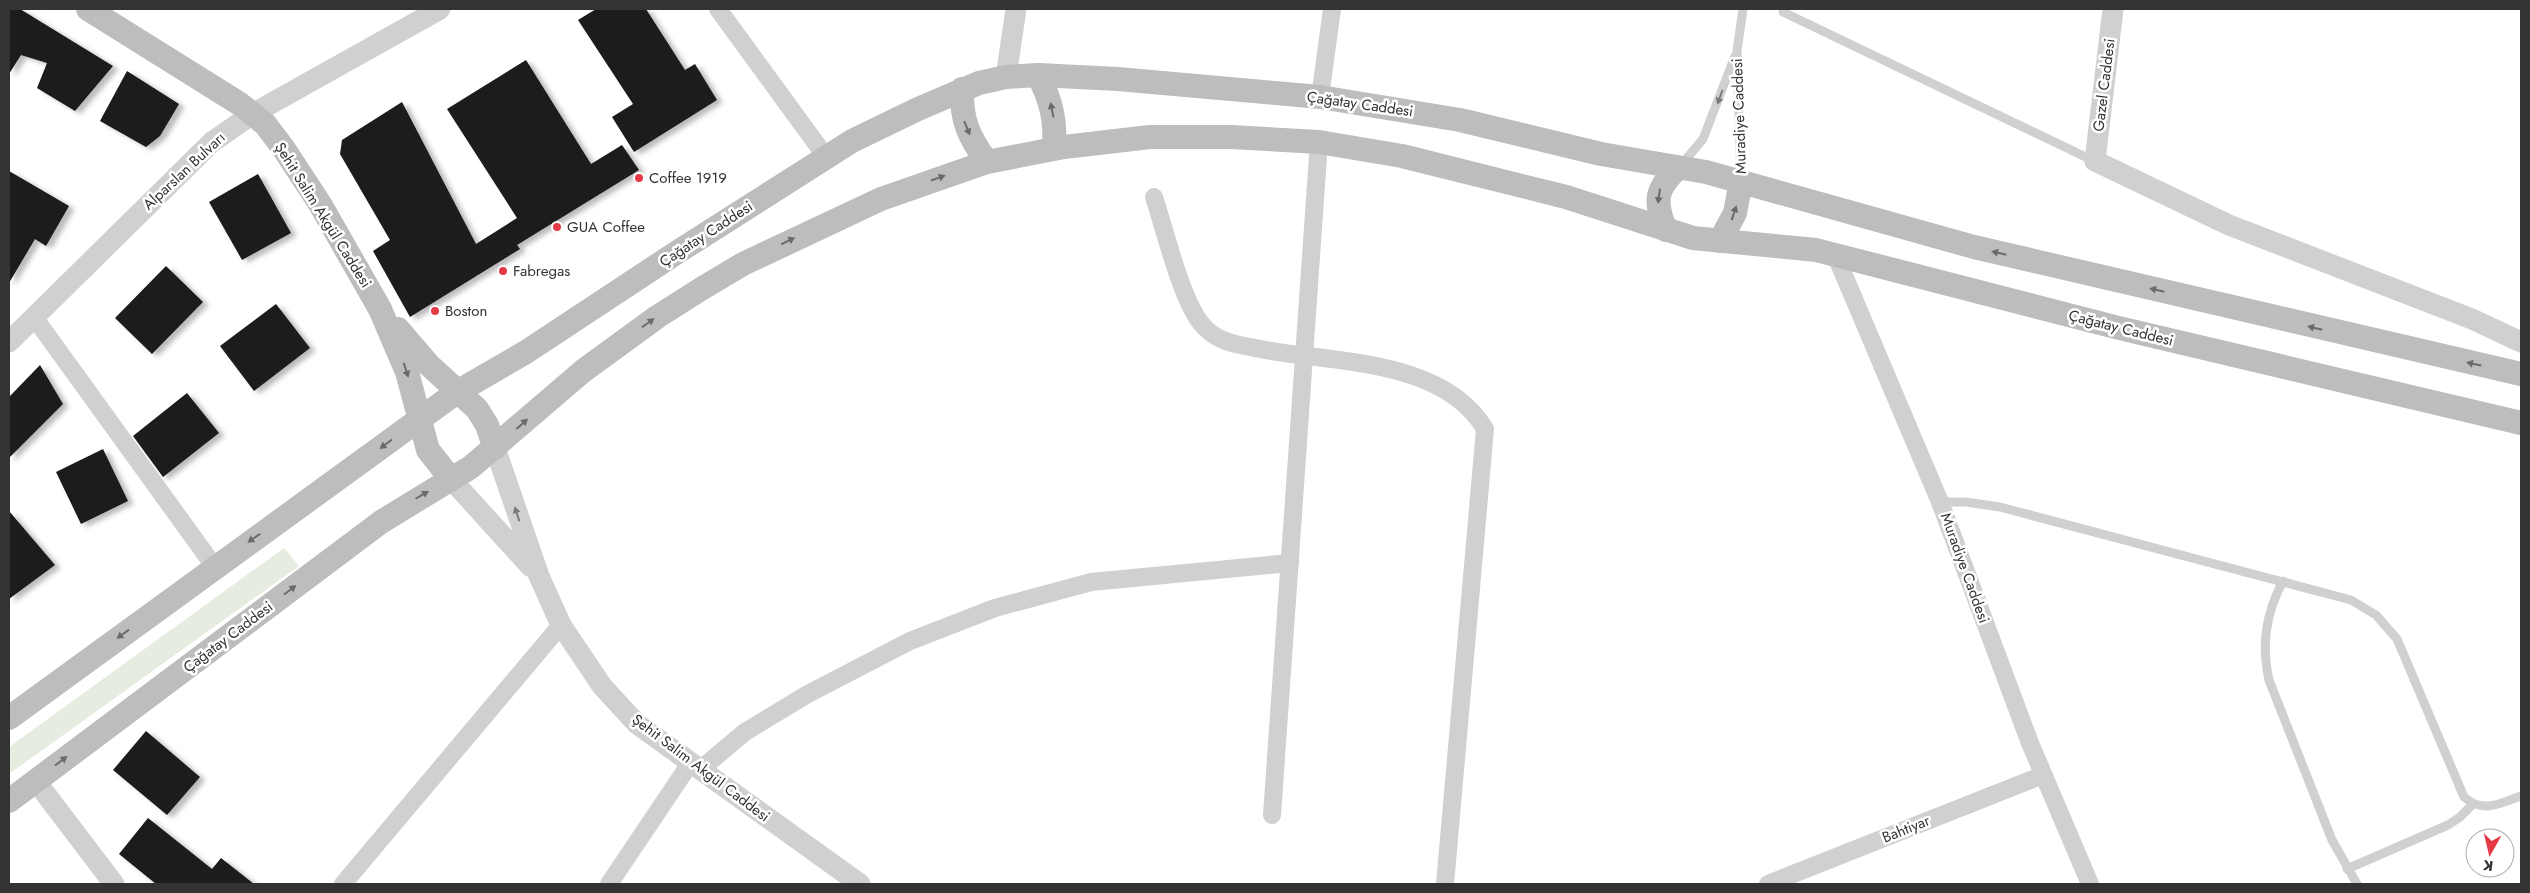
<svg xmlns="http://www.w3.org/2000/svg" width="2530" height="893" font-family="Jost,sans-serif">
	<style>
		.green { fill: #e6ecdf }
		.building { fill: #1a1a1a; filter: url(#shadow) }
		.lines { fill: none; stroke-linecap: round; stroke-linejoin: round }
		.service { stroke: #d0d0d0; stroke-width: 9 }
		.minor { stroke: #d0d0d0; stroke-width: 18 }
		.tertiary { stroke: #d0d0d0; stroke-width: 21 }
		.secondary { stroke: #bdbdbd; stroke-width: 24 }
		.oneway { fill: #7a7a7a }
		.oneway2 { fill: #6a6a6a }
		.poi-dot { fill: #e63946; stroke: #fff; stroke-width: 2 }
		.labels { text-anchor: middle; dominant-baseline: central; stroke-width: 5; stroke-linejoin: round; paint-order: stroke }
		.street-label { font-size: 15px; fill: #333; stroke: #fff }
		.poi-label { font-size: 15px; fill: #333; stroke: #fff; text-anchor: start }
	</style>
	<defs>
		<filter id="shadow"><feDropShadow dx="5.5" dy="3" stdDeviation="2.5" flood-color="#0004"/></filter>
	</defs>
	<rect width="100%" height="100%" fill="#fff"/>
	<!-- green -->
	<path class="green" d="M284 548 299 566 9 774V747Z"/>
	<!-- building -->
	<g class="building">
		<path d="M9 9H20L113 66 75 111 37 88 47 63 21 55 9 74Z"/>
		<path d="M596 9H646L685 70 695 64 717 100 634 152 612 117 633 104 578 20Z"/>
		<path d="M526 60 591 164 622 145 639 170 517 245 520 249 410 317 373 251 390 240 340 154 342 140 402 102 476 244 517 218 447 109Z"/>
		<path d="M127 71 179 104 160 136 146 147 100 121Z"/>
		<path d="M9 171 69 206 46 246 35 239 9 283Z"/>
		<path d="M258 174 291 233 242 260 209 202Z"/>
		<path d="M166 266 203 302 152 354 115 318Z"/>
		<path d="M276 304 310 348 254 391 220 346Z"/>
		<path d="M40 365 63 404 9 458V397Z"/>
		<path d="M187 393 219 433 163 477 133 436Z"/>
		<path d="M103 449 128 501 81 524 56 472Z"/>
		<path d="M9 511 55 565 9 599Z"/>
		<path d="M146 731 200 777 167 815 113 770Z"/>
		<path d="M148 818 212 869 221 858 254 884H156L119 854Z"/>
	</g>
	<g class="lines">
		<!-- service -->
		<g class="service">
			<path d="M1783 12 2094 161"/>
			<path d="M1682 164 1703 139 1735 56"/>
			<path d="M1741 180 1737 51 1743 9"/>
			<path d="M1940 502H1966L2000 507 2351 600 2376 615 2397 639 2464 797C2483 814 2501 803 2521 796"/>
			<path d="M2283 581C2266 613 2261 644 2269 680L2332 840 2357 884"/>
			<path d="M2347 869 2448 825 2460 817 2473 804"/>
		</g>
		<!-- minor -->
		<g class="minor">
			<path d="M718 9 826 157"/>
			<path d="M1320 97 1332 9"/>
			<path d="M1154 197C1165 230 1180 295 1200 322 1216 343 1236 344 1260 349 1331 363 1443 358 1485 429L1445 884"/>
			<path d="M1835 254 1940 502 2030 743 2090 884"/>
			<path d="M34 317 214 566"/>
			<path d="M701 769 745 732 806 695 910 641 995 608 1091 582 1290 563"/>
			<path d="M1272 815 1319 142"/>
			<path d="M343 884 561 625"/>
			<path d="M609 884 691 762"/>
			<path d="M1768 884 2043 775"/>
		</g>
		<!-- tertiary -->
		<g class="tertiary">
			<path d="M2113 9 2095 161 2229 225 2472 319 2521 342"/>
			<path d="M1006 77 1016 9"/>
			<path d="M9 342 212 142 254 113 440 9"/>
			<path d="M495 448 539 576 561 625 602 686 637 724 860 884"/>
			<path d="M451 479 531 567"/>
			<path d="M35 780 114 884"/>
		</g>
		<!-- secondary -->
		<g class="secondary">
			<path d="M88 9 240 104 265 124 284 149 320 204 380 309 407 372 428 450 451 479"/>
			<path d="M1038 75C1051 100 1056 120 1054 148"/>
			<path d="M962 89C961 121 969 137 987 162"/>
			<path d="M1666 230C1654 202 1655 189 1678 168"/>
			<path d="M1720 241 1735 213 1741 182"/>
			<path d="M398 329 429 365 477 409 487 425 495 448"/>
			<path d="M9 718 457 392 526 352 676 253 852 141 918 109 979 83 1006 77 1038 75 1118 79 1320 97 1460 120 1601 154 1706 172 1974 247 2521 374"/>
			<path d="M9 801 381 522 471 467 583 371 657 317 701 289 743 264 881 199 987 162 1064 147 1150 137H1231L1319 142 1402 156 1566 197 1693 238 1816 250 2119 328 2521 423"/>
		</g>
	</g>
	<!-- one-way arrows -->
	<defs><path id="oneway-solid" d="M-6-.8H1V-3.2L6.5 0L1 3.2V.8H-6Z" transform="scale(1.25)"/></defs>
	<g class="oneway">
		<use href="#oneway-solid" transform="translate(1720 97) rotate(110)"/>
		<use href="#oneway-solid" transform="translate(517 514) rotate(-108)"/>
	</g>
	<g class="oneway2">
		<use href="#oneway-solid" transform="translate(1052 110) rotate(-101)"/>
		<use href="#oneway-solid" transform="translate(967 128) rotate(68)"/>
		<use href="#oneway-solid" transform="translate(938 178) rotate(-19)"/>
		<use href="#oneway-solid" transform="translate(1659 196) rotate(98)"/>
		<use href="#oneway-solid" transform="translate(1734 213) rotate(-72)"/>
		<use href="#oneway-solid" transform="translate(788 241) rotate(-26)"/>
		<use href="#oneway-solid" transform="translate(1999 253) rotate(-167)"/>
		<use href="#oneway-solid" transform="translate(2157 290) rotate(-167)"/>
		<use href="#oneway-solid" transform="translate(648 323) rotate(-35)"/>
		<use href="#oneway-solid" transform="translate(2315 328) rotate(-167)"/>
		<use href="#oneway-solid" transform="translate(2474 364) rotate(-168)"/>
		<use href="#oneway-solid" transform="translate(406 370) rotate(72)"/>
		<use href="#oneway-solid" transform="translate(522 424) rotate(-42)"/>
		<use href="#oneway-solid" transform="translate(386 444) rotate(143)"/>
		<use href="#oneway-solid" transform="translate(422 495) rotate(-30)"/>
		<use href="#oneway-solid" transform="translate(254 538) rotate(145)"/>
		<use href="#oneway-solid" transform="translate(290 590) rotate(-37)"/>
		<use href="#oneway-solid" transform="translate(123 634) rotate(144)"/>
		<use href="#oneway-solid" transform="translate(61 761) rotate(-37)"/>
	</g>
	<!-- markers -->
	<g class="poi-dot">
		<circle cx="639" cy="178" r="5"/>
		<circle cx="557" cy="227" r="5"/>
		<circle cx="503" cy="271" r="5"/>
		<circle cx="435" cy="311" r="5"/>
	</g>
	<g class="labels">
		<!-- street labels -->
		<g class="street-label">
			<text transform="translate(2104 85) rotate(-83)">Gazel Caddesi</text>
			<text transform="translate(1360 104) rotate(8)">Çağatay Caddesi</text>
			<text transform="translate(1739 116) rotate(-92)">Muradiye Caddesi</text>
			<text transform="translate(184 171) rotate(-43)">Alparslan Bulvarı</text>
			<text transform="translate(323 215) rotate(58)">Şehit Salim Akgül Caddesi</text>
			<text transform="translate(706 234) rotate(-33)">Çağatay Caddesi</text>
			<text transform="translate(2121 328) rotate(14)">Çağatay Caddesi</text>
			<text transform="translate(1965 568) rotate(70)">Muradiye Caddesi</text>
			<text transform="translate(228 637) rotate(-37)">Çağatay Caddesi</text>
			<text transform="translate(701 768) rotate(37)">Şehit Salim Akgül Caddesi</text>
			<text transform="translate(1906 829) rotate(-22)">Bahtiyar</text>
		</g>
		<!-- poi labels -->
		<g class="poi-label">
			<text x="649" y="178">Coffee 1919</text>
			<text x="567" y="227">GUA Coffee</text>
			<text x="513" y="271">Fabregas</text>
			<text x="445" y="311">Boston</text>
		</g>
	</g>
	<!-- border -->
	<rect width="2530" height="893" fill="none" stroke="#333333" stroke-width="20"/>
	<!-- north arrow -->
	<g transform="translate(2490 853) rotate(188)"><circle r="24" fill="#ffffff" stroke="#adadad"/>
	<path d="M0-4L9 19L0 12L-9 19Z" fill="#e63946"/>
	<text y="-8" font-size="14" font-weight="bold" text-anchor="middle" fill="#333333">K</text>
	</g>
</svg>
